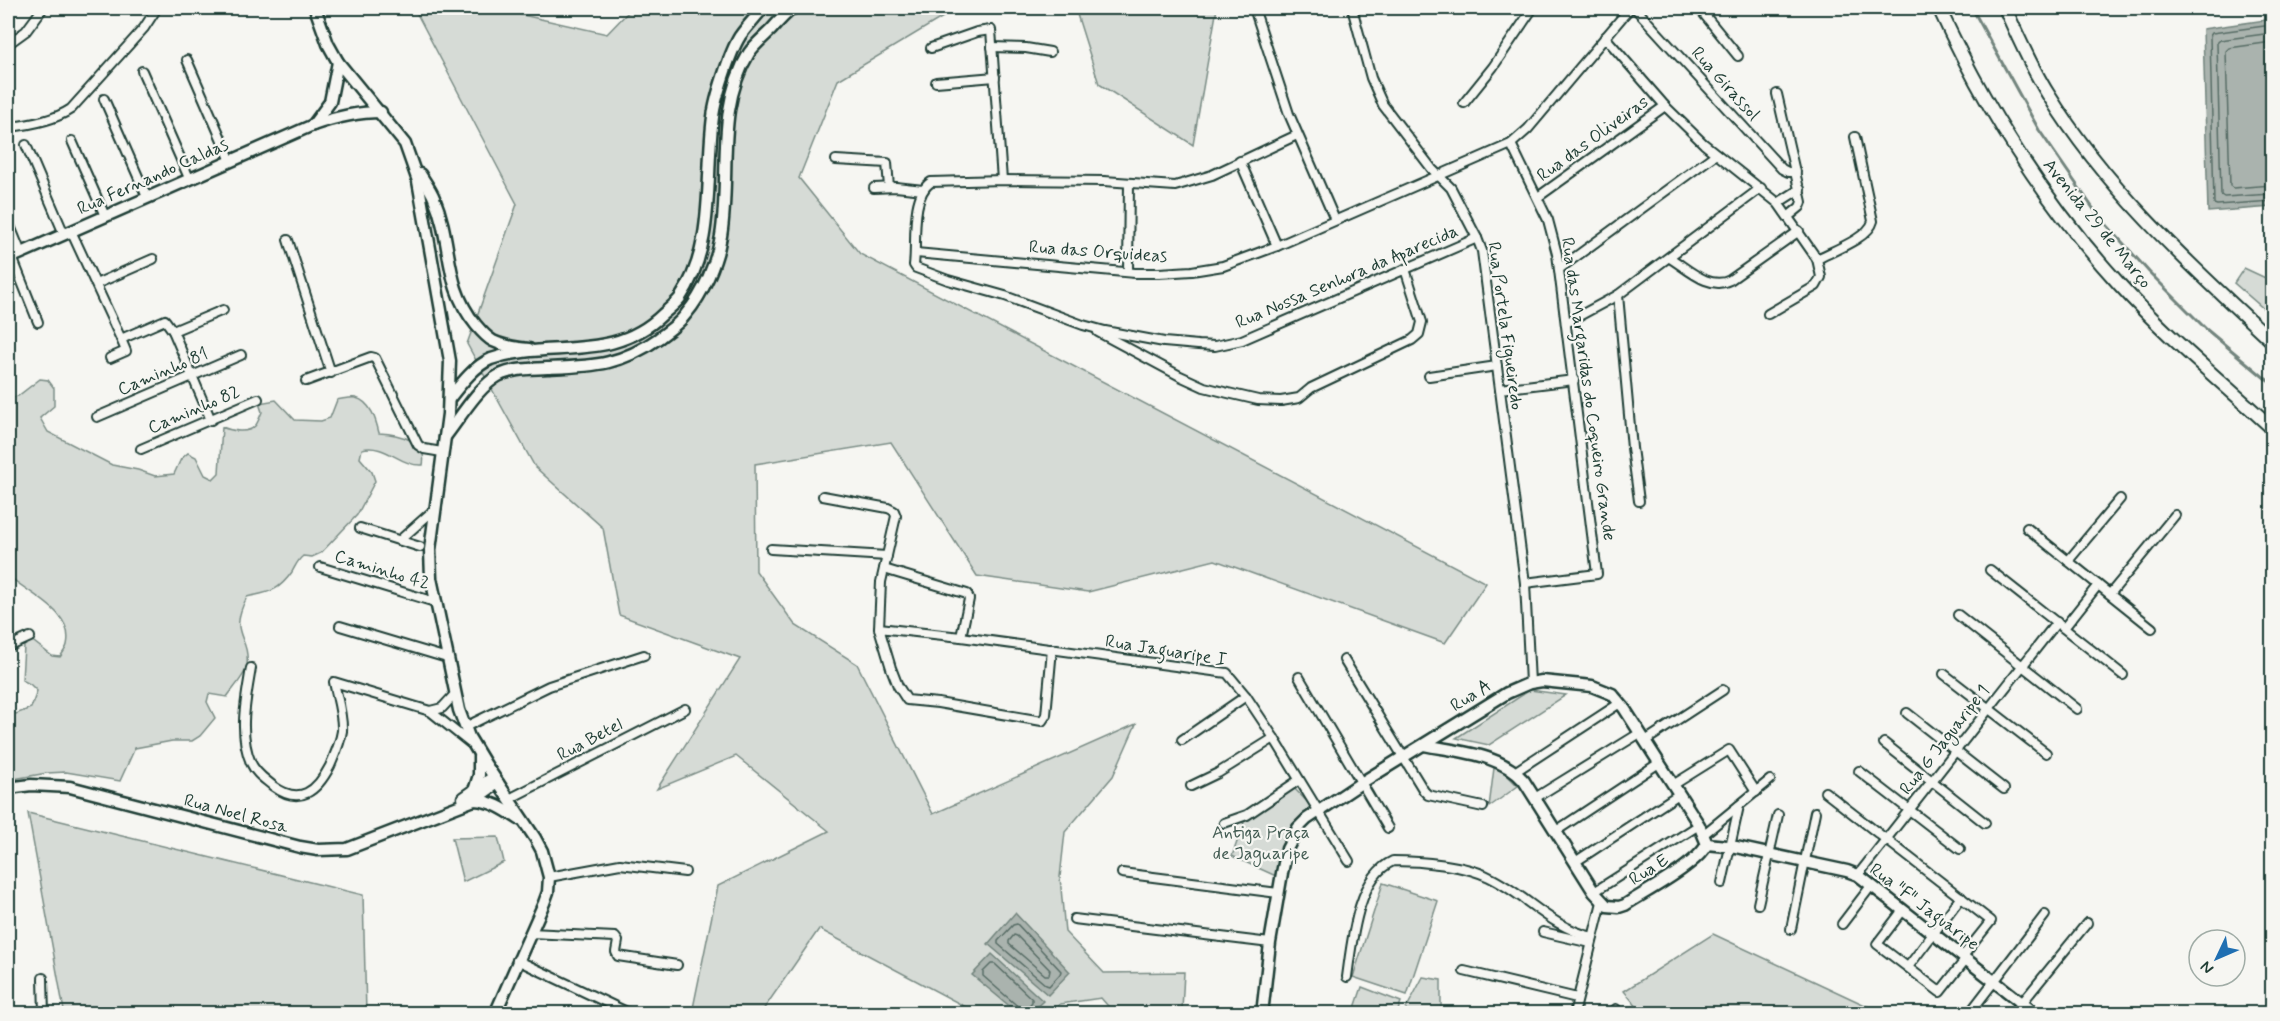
<svg xmlns="http://www.w3.org/2000/svg" width="2280" height="1021" font-family="Mynerve,sans-serif">
	<style>
		.green { fill: #d6dbd6; stroke: #7a8c85; stroke-width: 1.5 }
		.water { fill: #aab3ae; stroke: #72847d; stroke-width: 1.5 }
		.lines { fill: none; stroke-linecap: round; stroke-linejoin: round }
		.shore { stroke: #576c65; stroke-width: 1.5 }
		.stream { stroke: #72847d; stroke-width: 3 }
		.minor-casing { stroke: #1f3d34; stroke-width: 12 }
		.tertiary-casing { stroke: #1f3d34; stroke-width: 15 }
		.secondary-casing { stroke: #1f3d34; stroke-width: 15 }
		.primary-casing { stroke: #1f3d34; stroke-width: 16 }
		.minor { stroke: #f6f6f2; stroke-width: 8 }
		.tertiary { stroke: #f6f6f2; stroke-width: 10 }
		.secondary { stroke: #f6f6f2; stroke-width: 10 }
		.primary { stroke: #f6f6f2; stroke-width: 12 }
		.labels { text-anchor: middle; dominant-baseline: central; stroke-width: 4.5; stroke-linejoin: round; paint-order: stroke }
		.street-label { font-size: 18px; fill: #1f3d34; stroke: #f6f6f2 }
		.park-label { font-size: 18px; fill: #445d54; stroke: #f6f6f2 }
	</style>
	<rect width="100%" height="100%" fill="#f6f6f2"/>
	<filter id="ink" filterUnits="userSpaceOnUse"><feTurbulence type="fractalNoise" baseFrequency=".0167" numOctaves="2"/><feDisplacementMap in="SourceGraphic" scale="12" xChannelSelector="R" yChannelSelector="G"/><feConvolveMatrix kernelMatrix="1 2 1 2 8 2 1 2 1" color-interpolation-filters="sRGB"/></filter>
	<g filter="url(#ink)">
		<!-- green -->
		<g class="green">
			<path d="M414 8H501L505 11 607 34 632 8H958L838 80 799 178 860 254 1486 583 1445 643 1215 560 1088 592 977 576 891 442 755 464 756 571 795 625 857 664 933 814 1136 724 1113 776 1065 832 1060 877 1065 932 1104 973 1184 972 1182 1010 1179 1013H1114L1101 998 1060 1004 1051 1013H977L819 929 761 1013H692L718 886 829 831 736 756 657 789 740 659 619 615 603 528 535 467 467 344 517 204Z"/>
			<path d="M1075 8H1217L1193 145 1099 84Z"/>
			<path d="M2244 268 2272 281V316L2234 283Z"/>
			<path d="M40 379 48 380 54 388V406L40 418 48 432 112 465 138 470 155 476 174 474 181 459 188 453 196 457 205 475 213 479 219 473 222 427C231 431 248 434 255 426 258 423 260 416 262 412L259 403 276 400 295 420 321 421 330 418 337 400C342 399 350 397 356 398 371 402 376 420 379 433 398 434 428 440 423 465 401 467 385 443 362 449L360 458 372 472 375 481 357 515 321 553 312 557 303 556C297 561 296 565 292 572 278 592 269 592 247 597 227 635 250 635 247 665 246 675 233 688 227 697L209 694 207 702 215 718 200 736 192 741H172L135 748 120 781 66 772 47 773 8 780V709L16 714 31 708 37 691 30 684 22 680 24 646 30 639 52 656 60 657C62 654 66 649 67 645 75 611 26 593 8 575V398L18 396Z"/>
			<path d="M1530 690 1566 695 1489 745 1456 738Z"/>
			<path d="M1494 768 1503 771 1518 786 1489 807Z"/>
			<path d="M1294 788 1313 808 1294 828 1278 877 1232 856 1244 822Z"/>
			<path d="M28 813 363 895 366 1013 75 1014 64 1011Z"/>
			<path d="M498 837 504 862 463 882 452 838Z"/>
			<path d="M1383 883 1438 901 1407 995 1353 977Z"/>
			<path d="M1713 934 1882 1013H1642L1624 991Z"/>
			<path d="M1423 977 1441 980V1013H1404Z"/>
			<path d="M1362 987 1401 1002 1397 1013 1364 1014 1354 1011Z"/>
		</g>
		<!-- water -->
		<g class="water">
			<path d="M2272 19V207L2208 212 2203 29Z"/>
			<path d="M1015 913 1070 972 1048 995 988 944Z"/>
			<path d="M992 954 1043 1001 1030 1013H1018L972 975Z"/>
		</g>
		<g class="lines">
			<!-- shore -->
			<g class="shore">
				<path d="M2272 25 2212 33 2210 36 2214 204 2217 205 2272 201"/>
				<path d="M2272 33 2220 40 2217 43 2221 195 2224 197 2272 194"/>
				<path d="M2272 42 2229 48 2226 51 2230 186 2233 188 2272 185"/>
				<path d="M1017 924 1061 971 1060 974 1049 986 1046 985 998 944V941L1013 925Z"/>
				<path d="M1014 935 1017 936 1050 970 1049 975H1045L1009 944V941Z"/>
				<path d="M991 964H995L1032 999V1002L1025 1010H1022L983 976V972Z"/>
			</g>
			<!-- stream -->
			<path class="stream" d="M1972 8 2039 130 2097 214 2149 272 2206 329 2272 384"/>
			<defs>
				<g id="minor">
					<path d="M1254 8 1289 114 1335 220"/>
					<path d="M1352 8 1371 78 1383 105 1432 169 1451 188 1477 238 1482 251 1525 583 1530 683"/>
					<path d="M1635 8 1782 169 1788 172H1796"/>
					<path d="M1699 8 1738 56"/>
					<path d="M1605 37 1665 106 1704 144 1778 203 1817 259C1832 251 1869 238 1873 221L1855 137"/>
					<path d="M8 44 26 31 43 8"/>
					<path d="M992 47 1026 48 1050 52"/>
					<path d="M931 48 977 32 991 30 1002 180"/>
					<path d="M187 60 231 161"/>
					<path d="M142 71 189 178"/>
					<path d="M936 82 995 77"/>
					<path d="M1777 94 1802 202 1800 207 1789 216"/>
					<path d="M104 99 147 197"/>
					<path d="M1464 103 1493 67 1533 8"/>
					<path d="M8 127C29 125 53 121 71 109L144 28 157 8"/>
					<path d="M1297 135 1212 175 1175 186 1104 181 1002 180 931 182C910 196 917 243 914 265L916 268 948 280 1005 296 1083 325 1105 331 1164 342 1198 345 1215 346 1242 340 1477 238"/>
					<path d="M72 141 105 216"/>
					<path d="M1511 144 1548 220 1557 254 1597 574 1525 583"/>
					<path d="M26 145 64 234"/>
					<path d="M836 160 887 163 889 187"/>
					<path d="M1240 161 1277 246"/>
					<path d="M874 188 896 187 923 190"/>
					<path d="M1538 197 1665 106"/>
					<path d="M1778 203 1800 189"/>
					<path d="M8 221 21 253"/>
					<path d="M71 231 121 339"/>
					<path d="M288 240 331 373"/>
					<path d="M916 253 1135 273H1159L1192 271 1223 266 1277 246 1511 144 1528 129 1630 8"/>
					<path d="M12 257 38 322"/>
					<path d="M1670 258C1687 268 1709 291 1730 280L1799 231"/>
					<path d="M1559 269 1716 154"/>
					<path d="M1128 272 1129 183"/>
					<path d="M96 284 153 259"/>
					<path d="M1618 295 1632 448 1639 501"/>
					<path d="M1768 314 1816 286 1821 277 1817 259"/>
					<path d="M1566 323 1618 295 1761 188"/>
					<path d="M173 331 223 310"/>
					<path d="M1098 332 1180 376 1204 387 1228 393 1258 400 1281 401 1299 398 1311 388 1412 340 1419 334 1422 322 1405 269"/>
					<path d="M110 358 126 351 121 339 165 320 173 331 211 420"/>
					<path d="M1429 376 1497 366"/>
					<path d="M306 381 371 357 375 358 418 445 424 449 442 452"/>
					<path d="M1500 389 1574 380"/>
					<path d="M97 417 241 355"/>
					<path d="M141 449 258 399"/>
					<path d="M823 496 888 508 894 511 896 516 881 582 879 628 891 668 898 686 907 700 938 703 1042 721 1046 715 1052 649"/>
					<path d="M360 528 420 547"/>
					<path d="M2027 528 2152 628"/>
					<path d="M400 540 435 509"/>
					<path d="M771 549 887 556"/>
					<path d="M2068 561 2120 499"/>
					<path d="M320 567 435 602"/>
					<path d="M884 569 967 594 969 599 961 637"/>
					<path d="M1990 570 2123 675"/>
					<path d="M2110 594 2175 515"/>
					<path d="M1958 615 2077 709"/>
					<path d="M340 626 447 658"/>
					<path d="M879 628 961 637 1227 673 1246 696 1274 738 1349 861"/>
					<path d="M2064 628 2098 585"/>
					<path d="M8 647 30 637"/>
					<path d="M1344 660 1424 791 1428 795 1483 807"/>
					<path d="M251 668C246 699 238 733 251 763 256 774 265 779 273 786 300 806 317 791 330 766 335 754 340 744 342 731 343 716 337 697 334 682L430 711 470 743"/>
					<path d="M1944 674 2046 753"/>
					<path d="M1299 677 1388 828"/>
					<path d="M430 711 442 708 455 694"/>
					<path d="M1907 713 2004 789"/>
					<path d="M465 727 549 686 644 655"/>
					<path d="M1182 740 1246 696"/>
					<path d="M1645 741 1723 690"/>
					<path d="M1884 743 1985 823"/>
					<path d="M1516 771 1620 703"/>
					<path d="M1859 771 1960 849"/>
					<path d="M1673 785 1729 750 1756 792"/>
					<path d="M1191 786 1218 773 1274 738"/>
					<path d="M1825 792 1991 921 1963 956"/>
					<path d="M1535 798 1640 733"/>
					<path d="M509 799 685 709"/>
					<path d="M1224 823 1247 815 1299 780"/>
					<path d="M1556 831 1659 763"/>
					<path d="M1704 834 1770 780"/>
					<path d="M1575 862 1679 794"/>
					<path d="M1122 873 1278 893"/>
					<path d="M1858 875 2057 622"/>
					<path d="M549 877 620 864 685 872"/>
					<path d="M1722 883 1739 806"/>
					<path d="M1594 892 1699 825"/>
					<path d="M1758 904 1778 815"/>
					<path d="M1903 910 1877 944 1940 992 1966 959"/>
					<path d="M1074 919 1270 943"/>
					<path d="M1842 924 1871 886"/>
					<path d="M1791 929 1815 812"/>
					<path d="M1543 932 1591 943"/>
					<path d="M530 933 615 937 618 941 616 952 618 956 677 965"/>
					<path d="M517 960 631 1014"/>
					<path d="M1908 967 1961 897"/>
					<path d="M1464 971 1577 998"/>
					<path d="M1347 977C1352 942 1357 877 1393 861 1421 861 1465 865 1489 877 1527 895 1549 927 1593 937"/>
					<path d="M43 978 44 1014"/>
					<path d="M1574 1014 1602 902"/>
					<path d="M1610 1014 1616 1009 1620 1014"/>
					<path d="M1969 1014 2045 915"/>
					<path d="M2013 1014 2087 923"/>
				</g>
				<g id="tertiary">
					<path d="M313 125 330 102 338 62"/>
					<path d="M8 259 313 125C336 117 356 112 381 112"/>
				</g>
				<g id="secondary">
					<path d="M315 8 328 44 338 62 405 144 418 181 450 361 448 414 430 550 431 578 459 710 469 737 486 765 535 838 542 851 549 877 548 892 544 903 495 1014"/>
					<path d="M420 174C425 182 431 190 434 198 453 243 443 285 476 325 481 331 486 337 493 341 504 346 517 348 529 349"/>
					<path d="M449 399C460 385 474 366 491 359 550 339 612 364 663 314 669 309 675 304 680 298 716 245 705 177 713 117 715 98 730 52 740 36 747 26 756 17 763 8"/>
					<path d="M445 437C460 418 478 387 498 376 513 368 531 369 547 368 593 366 620 366 659 338 668 331 679 324 686 314 703 294 717 262 721 236 731 176 715 108 749 53 754 45 764 37 771 30 778 22 785 14 793 8"/>
					<path d="M1424 745C1458 752 1500 753 1524 781L1594 892 1607 906 1619 907 1625 905C1646 891 1697 865 1707 844"/>
					<path d="M8 788 31 785 70 787 300 847 318 850 347 849 474 800 498 783"/>
					<path d="M474 791 479 775V757"/>
					<path d="M463 798 493 777"/>
					<path d="M474 800C492 801 504 809 519 819"/>
					<path d="M1707 844 1736 847 1847 871 1858 875 2036 1014"/>
					<path d="M1262 1014 1270 943 1282 873 1287 849 1298 828 1307 819 1361 783 1507 693 1530 683 1542 681 1592 686 1612 694 1624 708 1699 825 1707 844"/>
				</g>
				<g id="primary">
					<path d="M1939 8C1985 108 2045 203 2120 285 2166 336 2221 381 2272 428"/>
					<path d="M2005 8C2018 37 2031 67 2048 94 2107 190 2190 265 2272 341"/>
				</g>
			</defs>
			<!-- minor casing -->
			<use href="#minor" class="minor-casing"/>
			<!-- tertiary casing -->
			<use href="#tertiary" class="tertiary-casing"/>
			<!-- secondary casing -->
			<use href="#secondary" class="secondary-casing"/>
			<!-- primary casing -->
			<use href="#primary" class="primary-casing"/>
			<!-- minor -->
			<use href="#minor" class="minor"/>
			<!-- tertiary -->
			<use href="#tertiary" class="tertiary"/>
			<!-- secondary -->
			<use href="#secondary" class="secondary"/>
			<!-- primary -->
			<use href="#primary" class="primary"/>
		</g>
	</g>
	<g class="labels">
		<!-- street labels -->
		<g class="street-label">
			<text transform="translate(1725 84) rotate(48)">Rua Girassol</text>
			<text transform="translate(1593 139) rotate(-36)">Rua das Oliveiras</text>
			<text transform="translate(153 177) rotate(-24)">Rua Fernando Caldas</text>
			<text transform="translate(2097 224) rotate(51)">Avenida 29 de Março</text>
			<text transform="translate(1098 252) rotate(4)">Rua das Orquideas</text>
			<text transform="translate(1347 277) rotate(-23)">Rua Nossa Senhora da Aparecida</text>
			<text transform="translate(1505 326) rotate(82)">Rua Portela Figueiredo</text>
			<text transform="translate(163 372) rotate(-23)">Caminho 81</text>
			<text transform="translate(1588 389) rotate(82)">Rua das Margaridas do Coqueiro Grande</text>
			<text transform="translate(194 410) rotate(-23)">Caminho 82</text>
			<text transform="translate(382 570) rotate(17)">Caminho 42</text>
			<text transform="translate(1166 651) rotate(9)">Rua Jaguaripe I</text>
			<text transform="translate(1471 696) rotate(-32)">Rua A</text>
			<text transform="translate(590 740) rotate(-28)">Rua Betel</text>
			<text transform="translate(1945 740) rotate(-52)">Rua G Jaguaripe 1</text>
			<text transform="translate(236 814) rotate(15)">Rua Noel Rosa</text>
			<text transform="translate(1649 870) rotate(-33)">Rua E</text>
			<text transform="translate(1924 907) rotate(37)">Rua "F" Jaguaripe</text>
		</g>
		<!-- park labels -->
		<g class="park-label">
			<text x="1261" y="833">Antiga Praça<tspan x="1261" dy="21">de Jaguaripe</tspan></text>
		</g>
	</g>
	<!-- margin -->
	<rect width="2280" height="1021" fill="none" stroke="#f6f6f2" stroke-width="30"/>
	<rect x="15" y="15" width="2250" height="991" fill="none" stroke="#1f3d34" stroke-width="2" filter="url(#ink)"/>
	<!-- north arrow -->
	<g transform="translate(2217 958) rotate(226)"><circle r="28" fill="#f6f6f2" stroke="#a0aca6" stroke-width="1.5"/>
	<path d="M0-4.5L10 22L0 15L-10 22Z" fill="#1f6fb2"/>
	<text y="-9" font-size="16" font-weight="bold" text-anchor="middle" fill="#1f3d34">N</text>
	</g>
</svg>
